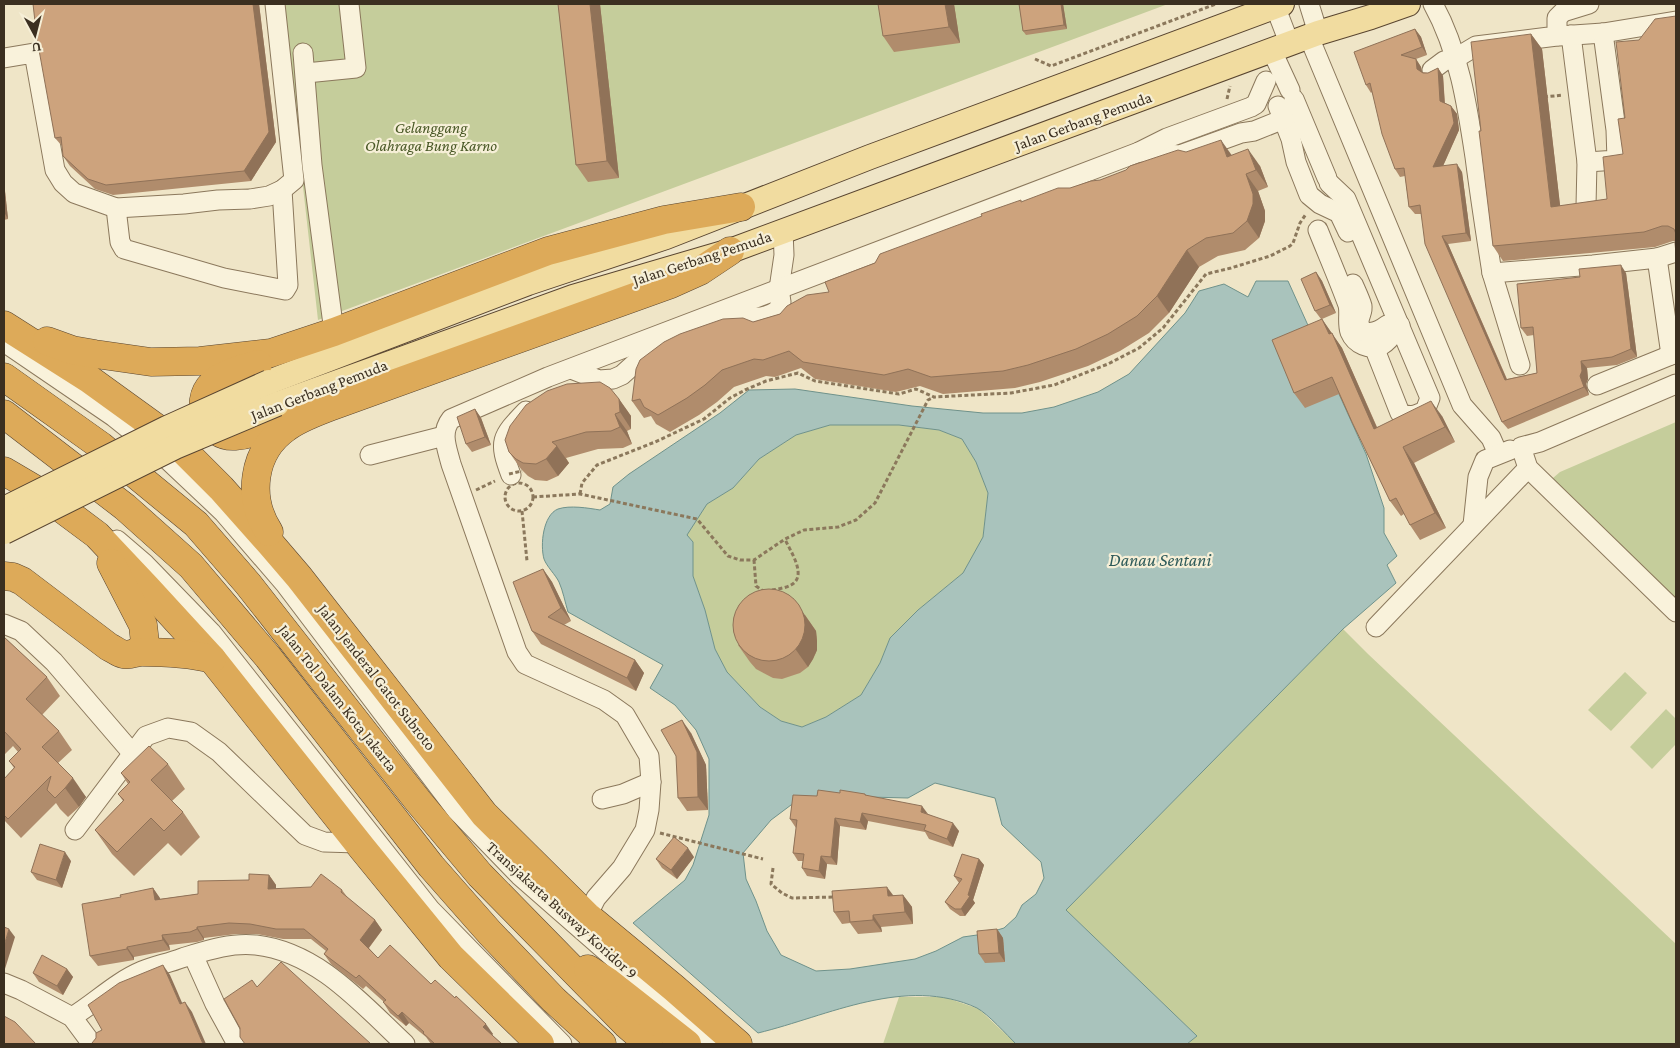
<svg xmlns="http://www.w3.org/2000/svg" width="1680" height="1048" font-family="'Crimson Pro',serif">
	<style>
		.green { fill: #c5cd9b }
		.water { fill: #a9c3bc; stroke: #6f928b; fill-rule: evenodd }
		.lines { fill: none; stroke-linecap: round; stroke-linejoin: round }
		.minor-casing { stroke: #8b785c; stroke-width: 21 }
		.major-casing { stroke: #594530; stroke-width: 26 }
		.highway-casing { stroke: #594530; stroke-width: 29 }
		.path { stroke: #8b785c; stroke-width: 3; stroke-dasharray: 4 2.5; stroke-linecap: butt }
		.minor { stroke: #f9f2db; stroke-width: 19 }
		.major { stroke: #f1dca0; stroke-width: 24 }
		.highway { stroke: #ddaa59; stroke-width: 28 }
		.major-bridge-casing { stroke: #594530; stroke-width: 26; stroke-linecap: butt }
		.path-bridge { stroke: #8b785c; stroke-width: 3; stroke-dasharray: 4 2.5; stroke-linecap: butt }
		.major-bridge { stroke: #f1dca0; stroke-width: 24 }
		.wall { fill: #b08c6c }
		.shaded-wall { fill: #907258 }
		.building { fill: #cda37d; stroke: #907258 }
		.labels { text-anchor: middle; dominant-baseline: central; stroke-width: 4.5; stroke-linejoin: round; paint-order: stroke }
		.street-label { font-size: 16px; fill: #3b2f20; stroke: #f6efd7 }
		.park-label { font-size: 16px; font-style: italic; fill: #495826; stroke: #f6efd7 }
		.water-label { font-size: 18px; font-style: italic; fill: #2f5b5a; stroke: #f6efd7 }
	</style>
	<rect width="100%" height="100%" fill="#efe5c7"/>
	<!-- green -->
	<g class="green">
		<path d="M279 4H1168L318 320 301 169Z"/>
		<path d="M1676 422V600L1555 485 1553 478 1560 472Z"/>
		<path d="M830 425H899L939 430 962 439 976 462 988 493 983 537 963 573 918 610 890 638 880 663 861 695 826 717 802 727 781 721 760 707 727 672 715 649 705 610 693 576V542L686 535 707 504 733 488 759 459 796 435Z"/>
		<path d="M1343 629 1368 654 1676 944V1044H1187L1197 1036 1066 910Z"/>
		<path d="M1625 672 1647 693 1611 731 1588 710Z"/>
		<path d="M1666 709 1676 719V744L1652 769 1630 747Z"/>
		<path d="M899 997H944L979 1009 1016 1044H883Z"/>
	</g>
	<!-- water -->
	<path class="water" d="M1256 281H1288L1366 454 1384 508V533L1397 556 1387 565 1396 583 1343 629 1066 910 1197 1036 1187 1044H1016C1007 1035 988 1014 977 1008 906 975 828 1016 758 1033L633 923 685 880 693 865 709 815V759L696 730 675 705 650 688 663 665 568 612C565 602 563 591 559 582 555 574 547 567 544 559 540 545 543 515 558 509 570 505 588 508 600 510L610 504 613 487 629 474 720 413 749 390 795 389 912 406 983 413H1022L1054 407 1098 392 1129 374 1185 313 1199 291 1224 284 1248 297ZM830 425H899L939 430 962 439 976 462 988 493 983 537 963 573 918 610 890 638 880 663 861 695 826 717 802 727 781 721 760 707 727 672 715 649 705 610 693 576V542L687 535 707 504 733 488 759 459 796 435ZM935 783 995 798 1002 825 1041 862 1044 878 1036 894 1022 905 1016 917 1004 928 984 934 963 937 936 951 915 959 850 969 816 971 781 955 767 931 756 901 746 879 743 853 771 820 791 805 828 796 908 798Z"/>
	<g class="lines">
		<defs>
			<g id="minor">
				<path d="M1309 4 1318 33"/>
				<path d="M1433 4C1459 51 1467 104 1475 157 1480 196 1486 235 1492 273L1593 265 1657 258 1671 355"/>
				<path d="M1275 6 1290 45"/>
				<path d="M1571 35 1587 162 1586 206"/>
				<path d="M1559 36 1603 33 1676 21"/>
				<path d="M1309 37 1462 405 1491 438 1498 454"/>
				<path d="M1272 51 1290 90"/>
				<path d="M303 53 312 165 334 332"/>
				<path d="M4 58 34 53 55 170 63 183 74 193 116 208 184 204 218 200 250 199 269 196 282 190 294 180 275 4"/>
				<path d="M1432 70 1444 61 1456 58 1476 46 1557 36V18L1563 12 1589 4"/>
				<path d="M306 73 356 68 349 4"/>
				<path d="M1294 99 1327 178"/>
				<path d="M1278 106 1291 139 1296 162 1309 195 1320 204 1339 213 1348 232"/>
				<path d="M1139 152 1180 155 1241 133 1254 131 1284 119"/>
				<path d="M1587 162 1617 160 1616 130 1603 33"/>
				<path d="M1329 183 1346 199 1430 398 1425 411C1416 415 1410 418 1400 413L1374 347"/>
				<path d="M116 208 120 242 124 249 224 278 285 290 288 285 282 190"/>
				<path d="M1318 230C1328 255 1339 280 1348 305 1350 313 1347 323 1350 332 1355 344 1370 351 1382 345 1389 341 1395 332 1400 325"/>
				<path d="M1657 258 1676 252"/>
				<path d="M1492 273 1520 365"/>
				<path d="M1353 284C1356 291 1360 299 1362 306 1363 312 1359 316 1359 322 1361 339 1378 332 1387 325"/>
				<path d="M726 310C746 316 759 323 778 310L781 302 779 289 784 255 783 231"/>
				<path d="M4 342 114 417 169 461 223 512 285 584 457 811 519 875 712 1044"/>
				<path d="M571 369 599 380 613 379 622 375 662 339"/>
				<path d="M1676 384 1540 442 1521 447 1528 468 1676 612"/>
				<path d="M1597 385 1676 353"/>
				<path d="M370 455 444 436"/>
				<path d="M511 475C498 441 501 437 526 411"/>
				<path d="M1473 525 1478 477 1485 460 1510 450"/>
				<path d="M117 540 145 564 211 632 430 909 562 1044"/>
				<path d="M4 624 21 631 54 662 133 754"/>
				<path d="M1376 627 1528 468"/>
				<path d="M602 799 623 794 651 782"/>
				<path d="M75 830 146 736 168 728 191 732 219 752 305 835 324 842 358 843"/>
				<path d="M587 916 596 898 622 868 645 830 649 810 651 782 649 756 625 715 604 700 525 664 517 652 451 464C447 448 440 433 451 419L548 377 1139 152 1167 138 1251 107 1256 104 1266 81"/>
				<path d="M193 955 215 1004 237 1044"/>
				<path d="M4 983 21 990 72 1017 92 1044"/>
				<path d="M72 1017C95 1003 116 982 142 971 154 966 169 963 182 958 205 951 231 942 256 945 318 952 362 1004 405 1044"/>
			</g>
			<g id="major">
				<path d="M269 382 528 283 666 237 870 157 1282 4"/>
				<path d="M277 404 573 297 730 251 1318 33 1371 17 1408 4"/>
			</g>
			<g id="highway">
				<path d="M4 325 89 379 172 439 221 488 269 542 299 577 484 814 587 916 674 988 738 1044"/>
				<path d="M47 341 72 350 95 354 151 362 200 361 271 353 334 332 548 251 664 220 741 207"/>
				<path d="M258 364C243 369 223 373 212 384 193 403 208 438 235 436 254 435 273 424 290 417"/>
				<path d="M4 377 101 446 196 524 248 584 418 801 480 875 627 1025 649 1044"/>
				<path d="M4 414 125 507 191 566 268 657 431 866 490 933 554 1000 602 1044"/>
				<path d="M4 471 38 491 97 535 147 588 212 659 362 848 451 957 540 1044"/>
				<path d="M269 532C247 498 252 452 286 428 299 418 317 412 332 406L671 284 700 271 730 251"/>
				<path d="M111 563 143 625 145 643 139 651"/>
				<path d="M4 576 13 577 22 581 109 647C114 649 118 653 123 654 130 656 135 652 142 652 166 652 189 653 212 659"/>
				<path d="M588 969 608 982 687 1044"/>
			</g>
		</defs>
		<!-- minor casing -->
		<use href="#minor" class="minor-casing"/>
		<!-- major casing -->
		<use href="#major" class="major-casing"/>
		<!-- highway casing -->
		<use href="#highway" class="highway-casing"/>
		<!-- path -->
		<g class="path">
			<path d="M1035 59 1051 66 1216 4"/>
			<path d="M1544 97 1563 95"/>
			<path d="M1227 99 1230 86"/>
			<circle cx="519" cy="497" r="14"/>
			<path d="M476 490 495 481"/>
			<path d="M580 494 582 483 597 465 655 442 704 419 730 398 745 390 766 381 798 373 815 381 899 394 916 389 934 397 1011 393 1054 385 1108 364 1139 348 1163 328 1206 274 1231 268 1270 256 1290 246 1293 243 1300 223 1306 214"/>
			<path d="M533 497 580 494 697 519 728 556 740 560H754L785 539 804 530 838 527 856 520 875 503 928 400 934 397"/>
			<path d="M522 511 527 561"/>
			<path d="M754 560 756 586 763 591"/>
			<path d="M772 590C777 589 786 588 791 585 808 576 790 551 785 539"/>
			<path d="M660 833 763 859"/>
			<path d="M773 868 771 884 782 893 792 898 835 897"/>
		</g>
		<!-- minor -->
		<use href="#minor" class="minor"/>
		<!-- major -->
		<use href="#major" class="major"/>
		<!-- highway -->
		<use href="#highway" class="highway"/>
		<defs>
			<g id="major-bridge">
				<path d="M4 509 167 428 269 382"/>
				<path d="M4 532 175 447 277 404"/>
			</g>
		</defs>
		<!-- major-bridge casing -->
		<use href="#major-bridge" class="major-bridge-casing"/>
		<!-- path-bridge -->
		<path class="path-bridge" d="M509 474 522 471"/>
		<!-- major-bridge -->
		<use href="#major-bridge" class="major-bridge"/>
	</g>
	<!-- wall -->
	<g class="wall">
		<path d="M33 4H259L276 142 251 181 113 195 95 189 70 166 63 156 62 146 55 138Z"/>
		<path d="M558 4H600L619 178 588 182 576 165Z"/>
		<path d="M954 4 960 43 894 52 883 36Z"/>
		<path d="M1019 4H1063L1067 29 1026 35 1023 31Z"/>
		<path d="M1676 16V254L1675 241H1673L1655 247 1503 261 1493 246 1481 131 1531 34 1542 49 1560 206 1607 199 1623 154 1625 118 1639 40Z"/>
		<path d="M1415 29 1421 37 1427 55 1416 59 1421 67 1422 72 1428 73 1438 68 1443 76 1445 103 1451 106 1457 114 1459 130 1443 166 1462 172 1471 241 1448 244 1507 379 1537 373 1534 335 1527 336 1521 328 1626 273 1637 357 1617 365 1587 368 1588 379 1586 384 1589 395 1508 429 1502 422 1421 214H1415L1409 207 1405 176 1400 177 1395 169 1372 92 1371 93 1366 85Z"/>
		<path d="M1186 152 1232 155 1260 166 1268 187 1258 191 1265 211V221L1259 238 1245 250 1218 256 1199 267 1169 313 1149 333 1120 351 1088 366 1040 382 1015 388 943 394 920 386 896 392 815 379 801 368 775 377 766 376 734 387 717 402 699 415 670 432 656 424 651 416 644 418 632 401 753 322 780 314 829 292 875 263 1022 202 1100 180Z"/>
		<path d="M4 182 8 219 4 220Z"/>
		<path d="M1316 272 1322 281 1336 313 1322 319 1342 348 1377 427 1442 416 1455 442 1414 463 1446 528 1420 540 1410 525 1404 514 1401 516 1390 501 1339 394 1305 408 1294 393 1321 319 1315 311Z"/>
		<path d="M619 399 631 416V429L627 431 632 444 623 448 598 449 566 458 569 463 558 476 547 481 535 480 528 476 521 469 509 452Z"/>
		<path d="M475 409 481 418 491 445 472 452 466 444Z"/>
		<path d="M543 569 552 582 571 621 564 625 635 660 644 673 636 691 541 644 532 631Z"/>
		<path d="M805 615 816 631 817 641V650L813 659 808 667 800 673 782 679 773 678 756 669 750 662 738 645Z"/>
		<path d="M4 637 47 677 60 696 42 715 59 731 72 750 58 763 86 797 79 807 68 817 60 809 56 803 21 838 4 820V779L14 768 9 761 18 752 13 746 4 755Z"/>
		<path d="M691 733 706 765 708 810 687 811 678 798Z"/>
		<path d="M168 764 185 789 172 801 183 812 200 837 181 856 168 843 134 876 112 854 95 830 123 801 118 794 128 784 121 773Z"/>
		<path d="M840 793 865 794 866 795 928 814 959 831 953 847 929 839 925 832 868 821 866 830 840 826 837 865 827 864 825 879 807 876 802 868 803 861H798L793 853 796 828 790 819 817 796Z"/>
		<path d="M694 857 677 879 662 868 656 859Z"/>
		<path d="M979 859 984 865 973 900 975 903 965 916H960L950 909 945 902 959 883 954 876Z"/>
		<path d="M71 861 62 888 37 880 31 872Z"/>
		<path d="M269 875 276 885V889L342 890 348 898 375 920 382 930 369 948 378 958 431 984 493 1034 492 1035 502 1044H431L426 1037 409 1023 406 1026 390 1013 383 1002H384L366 986 363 989 331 964 324 954 326 951 311 939H283L257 934H236L204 938V940L197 942 169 945 170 950 134 957V960L98 966 90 956 121 897 153 888 160 899 198 894Z"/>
		<path d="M903 895 912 907 913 924 881 927 882 932 858 934 850 923 842 924 834 912 893 896Z"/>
		<path d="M997 929 1003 938 1005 962 985 963 979 954Z"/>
		<path d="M67 969 73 977 63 995 39 982 33 973Z"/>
	</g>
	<!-- shaded-wall -->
	<g class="shaded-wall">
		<path d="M253 4H259L276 142 251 181 244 171Z"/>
		<path d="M590 4H600L619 178 607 161Z"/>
		<path d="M945 4H954L960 43 949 27Z"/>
		<path d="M1061 4H1063L1067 29 1064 25Z"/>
		<path d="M1415 29 1421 37 1427 55 1422 47Z"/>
		<path d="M1531 34 1542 49 1562 222 1551 207Z"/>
		<path d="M1416 59 1421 67 1423 76 1417 69Z"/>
		<path d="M1438 68 1443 76 1445 109 1440 101Z"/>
		<path d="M1451 106 1457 114 1459 130 1439 175 1433 167Z"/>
		<path d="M1221 140 1233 157H1227Z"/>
		<path d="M1248 149 1260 166 1268 187 1256 170Z"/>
		<path d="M1457 164 1462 172 1471 241 1466 233Z"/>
		<path d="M1246 174 1258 191 1265 211V221L1259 238 1247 221Z"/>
		<path d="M4 182 8 219 4 212Z"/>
		<path d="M1442 236 1448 244 1510 387 1505 380Z"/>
		<path d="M1187 250 1199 267 1169 313 1157 296Z"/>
		<path d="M1621 265 1626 273 1637 357 1631 349Z"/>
		<path d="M1316 272 1322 281 1336 313 1330 305Z"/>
		<path d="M1322 319 1342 348 1384 444 1374 429Z"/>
		<path d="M1581 361 1587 368 1588 379 1586 384 1589 395 1584 387 1580 376Z"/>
		<path d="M619 399 631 416V429L620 412Z"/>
		<path d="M1431 401 1442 416 1455 442 1445 427Z"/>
		<path d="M475 409 481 418 491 445 485 437Z"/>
		<path d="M615 414 627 431 632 444 620 427Z"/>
		<path d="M557 446 569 463 558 476 546 459Z"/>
		<path d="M1403 447 1414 463 1446 528 1435 513Z"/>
		<path d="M543 569 552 582 571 621 561 608Z"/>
		<path d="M793 598 816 631 817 641V650L813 659 808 667 796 650Z"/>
		<path d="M635 660 644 673 636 691 627 678Z"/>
		<path d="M682 720 691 733 706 765 708 810 698 797Z"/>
		<path d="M73 778 86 797 79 807 65 788Z"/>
		<path d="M922 806 928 814 921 812Z"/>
		<path d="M862 813 868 821 866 830 860 822Z"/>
		<path d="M835 818 840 826 837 865 831 857Z"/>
		<path d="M953 823 959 831 953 847 947 839Z"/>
		<path d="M688 848 694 857 677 879 671 870Z"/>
		<path d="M65 852 71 861 62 888 56 880Z"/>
		<path d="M821 856 827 864 825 879 819 871Z"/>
		<path d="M979 859 984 865 973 900 975 903 965 916 961 909 968 895Z"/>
		<path d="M269 875 276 885V900L268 889Z"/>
		<path d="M887 887 896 899 888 896Z"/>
		<path d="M153 888 160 898 162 910 155 900Z"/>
		<path d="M903 895 912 907 913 924 905 912Z"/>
		<path d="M873 915 881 927 882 932 873 920Z"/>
		<path d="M375 920 382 930 367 950 360 940Z"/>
		<path d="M197 927 204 938V940L197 929Z"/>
		<path d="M9 929 15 937 4 972V946Z"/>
		<path d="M997 929 1003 938 1005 962 999 953Z"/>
		<path d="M162 935 169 945 170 950 163 940Z"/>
		<path d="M127 947 134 957V960L127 949Z"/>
		<path d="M163 965 170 975 187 1014 180 1004Z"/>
		<path d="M67 969 73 977 63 995 57 986Z"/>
		<path d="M185 1002 192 1012 206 1044H203Z"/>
		<path d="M402 1012 409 1023 406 1026 398 1016Z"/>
		<path d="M486 1024 493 1034 490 1037 483 1027Z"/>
	</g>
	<!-- building -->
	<g class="building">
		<path d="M33 4H253L269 132 244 171 106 185 88 179 63 156 61 137 55 138 37 39Z"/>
		<path d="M558 4H590L607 161 576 165Z"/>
		<path d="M878 4H945L949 27 883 36Z"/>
		<path d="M1019 4H1061L1064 25 1023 31Z"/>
		<path d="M1676 16V234L1674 229 1668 226H1662L1644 232 1493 246 1479 131H1481L1471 42 1531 34 1551 207 1607 199 1603 157 1623 154 1618 119 1625 118 1616 42 1639 40 1655 19Z"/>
		<path d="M1415 29 1422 47 1401 55 1416 59 1417 69 1423 73H1428L1438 68 1440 101 1451 106 1454 123 1433 167 1457 164 1466 233 1442 236 1505 380 1537 373 1533 327 1521 328 1517 284 1580 277 1579 269 1621 265 1631 349 1612 357 1581 361 1582 371 1580 376 1584 387 1502 422 1425 244 1420 205 1409 207 1404 168 1395 169 1382 134 1370 83 1366 85 1354 52Z"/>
		<path d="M1221 140 1227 157 1248 149 1256 170 1246 174 1253 194V204L1247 221 1233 233 1206 238 1187 250 1157 296 1137 316 1108 334 1076 349 1028 365 1003 371 931 377 908 369 884 375 803 362 789 351 763 360 754 359 722 370 705 385 687 398 658 415 644 407 640 399 632 401 636 369 640 360 664 342 680 334 723 319 743 318 753 322 780 314 787 306 807 295 829 292 825 282 875 263 880 254 982 216 981 214 1021 200V202L1058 188H1070L1091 181 1100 180 1126 170 1130 166 1178 150 1186 152Z"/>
		<path d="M1676 235V254L1675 243Z"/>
		<path d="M1316 272 1330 305 1315 311 1301 279Z"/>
		<path d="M1322 319 1329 334 1332 333 1374 429 1431 401 1445 427 1403 447 1435 513 1410 525 1396 498 1390 501 1352 422 1332 377 1294 393 1272 340Z"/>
		<path d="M600 382 610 388 619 399 620 412 615 414 620 427 611 431 586 432 552 442 557 446 546 459 536 464 523 463 516 459 509 452 505 440 510 426 526 405 547 391 567 384Z"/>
		<path d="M475 409 485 437 466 444 457 417Z"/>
		<path d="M543 569 561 608 548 617 635 660 627 678 532 631 513 582Z"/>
		<circle cx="769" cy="625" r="36"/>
		<path d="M4 637 47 677 26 699 59 731 42 747 73 778 65 788 55 798 47 790 51 776 8 819 4 815V779L15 767 9 761 21 749 4 731Z"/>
		<path d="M682 720 697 752 698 797 678 798 676 756 661 730Z"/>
		<path d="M149 746 168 764 151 780 183 812 164 831 151 818 117 852 95 830 124 800 118 794 130 782 121 773Z"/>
		<path d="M818 790 840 793V790L865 794V795L922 806 921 812 953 823 947 839 924 830 926 825 862 813 860 822 835 818 831 857 821 856 819 871 802 868 804 854 793 853 797 820 790 819 793 795 817 796Z"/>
		<path d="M674 837 688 848 671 870 656 859Z"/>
		<path d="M40 844 65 852 56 880 31 872Z"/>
		<path d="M962 854 979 859 968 895 970 896 961 909H955L945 902 962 879 954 876Z"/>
		<path d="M249 874 269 875 268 889 311 887 321 874 342 890 341 892 375 920 360 940 378 958 390 945 431 984 435 980 455 998 456 996 486 1024 483 1027 502 1044H435L423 1033 424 1032 402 1012 398 1016 383 1002 386 1000 359 975 356 978 324 954 328 949 304 929H276L250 924 229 923 197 927V929L190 932 162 935 163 940 127 947V949L90 956 82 904 121 897 120 895 153 888 155 900 198 894V881L249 880Z"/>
		<path d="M887 887 888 896 903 895 905 912 873 915V920L850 922 849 911 834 912 832 891Z"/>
		<path d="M4 927 9 929 4 946Z"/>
		<path d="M997 929 999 953 979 954 977 931Z"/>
		<path d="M42 955 67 969 57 986 33 973Z"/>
		<path d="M281 962 371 1044H245L240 1037V1028L224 999 252 980 257 987Z"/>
		<path d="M163 965 180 1004 185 1002 203 1044H92V1043L96 1038V1033L102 1030 88 1005 119 983Z"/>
		<path d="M4 1016 15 1022 36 1044H4Z"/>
	</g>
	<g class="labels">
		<!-- street labels -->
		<g class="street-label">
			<text transform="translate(1083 121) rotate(-20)">Jalan Gerbang Pemuda</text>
			<text transform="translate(702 258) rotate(-18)">Jalan Gerbang Pemuda</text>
			<text transform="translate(319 390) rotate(-21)">Jalan Gerbang Pemuda</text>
			<text transform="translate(377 677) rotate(52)">Jalan Jenderal Gatot Subroto</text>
			<text transform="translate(338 698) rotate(52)">Jalan Tol Dalam Kota Jakarta</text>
			<text transform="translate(562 910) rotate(42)">Transjakarta Busway Koridor 9</text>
		</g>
		<!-- park labels -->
		<g class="park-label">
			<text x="431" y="127">Gelanggang<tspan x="431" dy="18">Olahraga Bung Karno</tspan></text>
		</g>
		<!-- water labels -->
		<g class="water-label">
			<text x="1160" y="560">Danau Sentani</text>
		</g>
	</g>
	<!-- border -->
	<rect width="1680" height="1048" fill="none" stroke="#3b2f20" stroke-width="10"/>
	<!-- north arrow -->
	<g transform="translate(35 35) rotate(173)" stroke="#f6efd7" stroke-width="4" paint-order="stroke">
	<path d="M0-4L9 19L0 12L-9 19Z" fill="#3b2f20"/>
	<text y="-8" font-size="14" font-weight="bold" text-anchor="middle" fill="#3b2f20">U</text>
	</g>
</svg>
